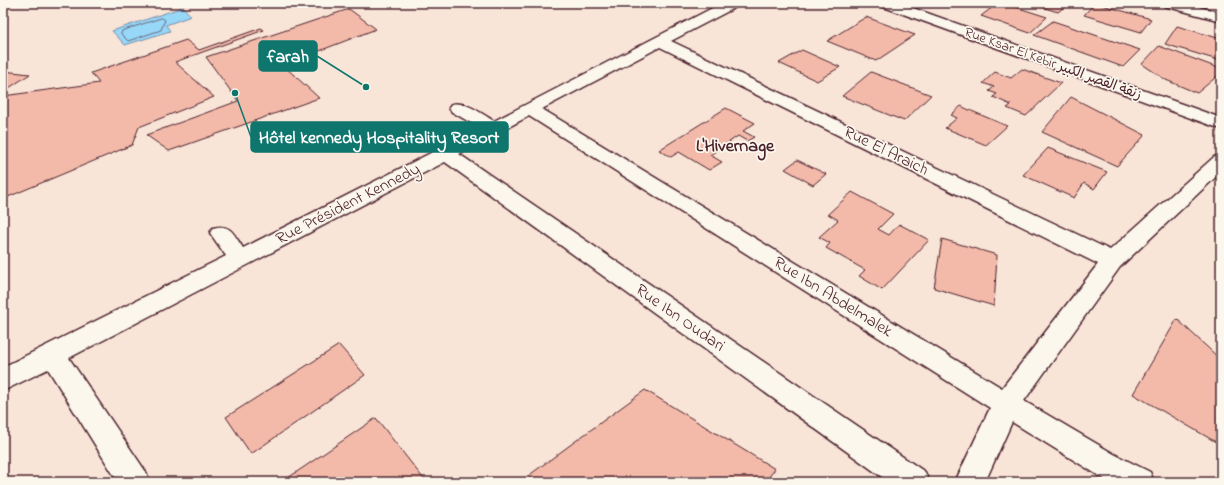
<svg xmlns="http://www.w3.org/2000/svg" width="1224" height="485" font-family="'Indie Flower','Playpen Sans Arabic',sans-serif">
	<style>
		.water { fill: #97d7f8; stroke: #788da6 }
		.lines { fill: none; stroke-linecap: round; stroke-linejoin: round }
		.shore { stroke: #69697d; stroke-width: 1 }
		.building { fill: #f3baaa; stroke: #4a1f2b }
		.minor-casing { stroke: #4a1f2b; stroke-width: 3 }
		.path { stroke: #4a1f2b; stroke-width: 2; stroke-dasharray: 0.5 2; stroke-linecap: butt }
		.minor { fill: #fbf7ec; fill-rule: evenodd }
		.labels { text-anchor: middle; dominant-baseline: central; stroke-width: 3.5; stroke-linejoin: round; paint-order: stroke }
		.far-street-label { font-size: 14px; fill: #4a1f2b; stroke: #fbf7ec }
		.street-label { font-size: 17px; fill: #4a1f2b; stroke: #fbf7ec }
		.neighbourhood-label { font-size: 18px; font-weight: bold; fill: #4a1f2b; stroke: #fbf7ec }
		.leader { fill: none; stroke: #0f766e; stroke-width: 1.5 }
		.callout-dot { fill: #0f766e; stroke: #fbf7ec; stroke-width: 1.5 }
		.callout { fill: #0f766e; stroke: #0f766e; stroke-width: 1.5 }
		.callout-label { font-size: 18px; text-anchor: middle; font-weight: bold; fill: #fff }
	</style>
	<rect width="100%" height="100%" fill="#f9e5d8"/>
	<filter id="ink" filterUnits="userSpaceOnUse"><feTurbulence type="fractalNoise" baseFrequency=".025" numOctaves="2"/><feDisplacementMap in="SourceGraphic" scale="8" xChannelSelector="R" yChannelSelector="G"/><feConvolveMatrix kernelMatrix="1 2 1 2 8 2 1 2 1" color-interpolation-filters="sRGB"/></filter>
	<g filter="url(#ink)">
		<!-- water -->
		<path class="water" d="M183 7 191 16 166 25 170 31 125 45 112 31Z"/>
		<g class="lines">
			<!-- shore -->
			<path class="shore" d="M162 18 165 20 161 30 128 41 121 34 122 31Z"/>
		</g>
		<!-- building -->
		<g class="building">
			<path d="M998 3H1003L1047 17 1030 33 981 16Z"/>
			<path d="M1028 3H1069L1058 12Z"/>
			<path d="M1095 3 1151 19 1141 32 1084 15Z"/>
			<path d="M349 9 376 29 283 65 319 98 169 151 146 135 238 101 206 57Z"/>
			<path d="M866 17 915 35 876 61 827 41Z"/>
			<path d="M1053 21 1140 50 1123 67 1034 35Z"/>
			<path d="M1177 26 1221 39V61L1165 44Z"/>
			<path d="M261 28 264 30 175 62 214 97 139 127 132 145 3 199V96L99 83 91 73 186 40 199 50Z"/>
			<path d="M1159 46 1221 69V73L1197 93 1166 80 1142 64Z"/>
			<path d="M802 50 840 67 817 81 779 63Z"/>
			<path d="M1022 69 1061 83 1026 116 1007 108 1011 105 993 97 997 94 989 91 994 87 983 83 995 72 1011 78Z"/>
			<path d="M3 71 30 74 3 92Z"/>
			<path d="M871 72 931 95 904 121 842 96Z"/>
			<path d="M1071 97 1145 135 1117 166 1042 132Z"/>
			<path d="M961 106 967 109 1007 126 986 145 945 128 957 118 951 115Z"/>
			<path d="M726 108 755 123 743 131 754 137 747 141 738 136 710 155 722 162 709 170 679 152 671 157 659 150Z"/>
			<path d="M1048 148 1107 172 1094 189 1084 183 1074 198 1023 175Z"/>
			<path d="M797 160 826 174 813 185 785 169Z"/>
			<path d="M852 192 893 214 878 229 889 235 899 224 929 240 882 290 859 276 865 270 826 248 830 243 819 237 838 220 828 214Z"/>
			<path d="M942 239 997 255 994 306 934 288Z"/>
			<path d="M1177 319 1221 360V445L1133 394Z"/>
			<path d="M339 345 365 375 251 454 226 417Z"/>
			<path d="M645 390 775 469 765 482H534L528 476Z"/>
			<path d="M376 418 426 482H282Z"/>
		</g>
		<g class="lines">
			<defs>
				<g id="minor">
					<path d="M722 3H740L738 6 671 41 1110 250 1214 157 1221 155V172L1120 267 1024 401 1114 454 1150 472 1154 482H1109L1012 422 985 482H955L990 408 529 116 459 154 925 472 929 482H889L445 162 69 358 146 472 150 482H118L48 369 3 391V367L226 256 210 233 213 228C231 223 234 235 243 248L480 128 452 112 449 108 452 104C466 101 482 114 494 121ZM660 47 1098 264 1002 388 542 109Z"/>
					<path d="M879 3H899L1221 118V129L881 6Z"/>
					<path d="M1162 3H1185L1221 13V21L1164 6Z"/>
				</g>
			</defs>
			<!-- minor casing -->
			<use href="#minor" class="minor-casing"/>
			<!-- path -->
			<path class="path" d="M1142 3 1149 5"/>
			<!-- minor -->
			<use href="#minor" class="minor"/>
		</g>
	</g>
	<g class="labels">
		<!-- far-street labels -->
		<g class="far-street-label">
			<text transform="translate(1053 64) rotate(20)">Rue Ksar El Kebir زنقة القصر الكبير</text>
		</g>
		<!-- street labels -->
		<g class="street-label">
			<text transform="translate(886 151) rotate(26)">Rue El Araich</text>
			<text transform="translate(348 204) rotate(-27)">Rue Président Kennedy</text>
			<text transform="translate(833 297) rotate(32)">Rue Ibn Abdelmalek</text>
			<text transform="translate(680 318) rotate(35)">Rue Ibn Oudari</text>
		</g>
		<!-- neighbourhood labels -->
		<g class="neighbourhood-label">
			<text x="735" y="147">L'Hivernage</text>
		</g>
	</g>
	<!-- callouts -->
	<path class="leader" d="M366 87L317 56M235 93L251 137"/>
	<g class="callout-dot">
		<circle cx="366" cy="87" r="4"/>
		<circle cx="235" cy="93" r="4"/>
	</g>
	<g class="callout">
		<rect x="259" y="41" width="58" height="30" rx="4"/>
		<rect x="251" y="122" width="257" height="30" rx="4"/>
	</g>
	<g class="callout-label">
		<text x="288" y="62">farah</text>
		<text x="379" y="143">Hôtel kennedy Hospitality Resort</text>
	</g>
	<!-- margin -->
	<rect width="1224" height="485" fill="none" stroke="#fbf7ec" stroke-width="16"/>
	<rect x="8" y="8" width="1208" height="469" fill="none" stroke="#4a1f2b" stroke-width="1.5" filter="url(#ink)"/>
</svg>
